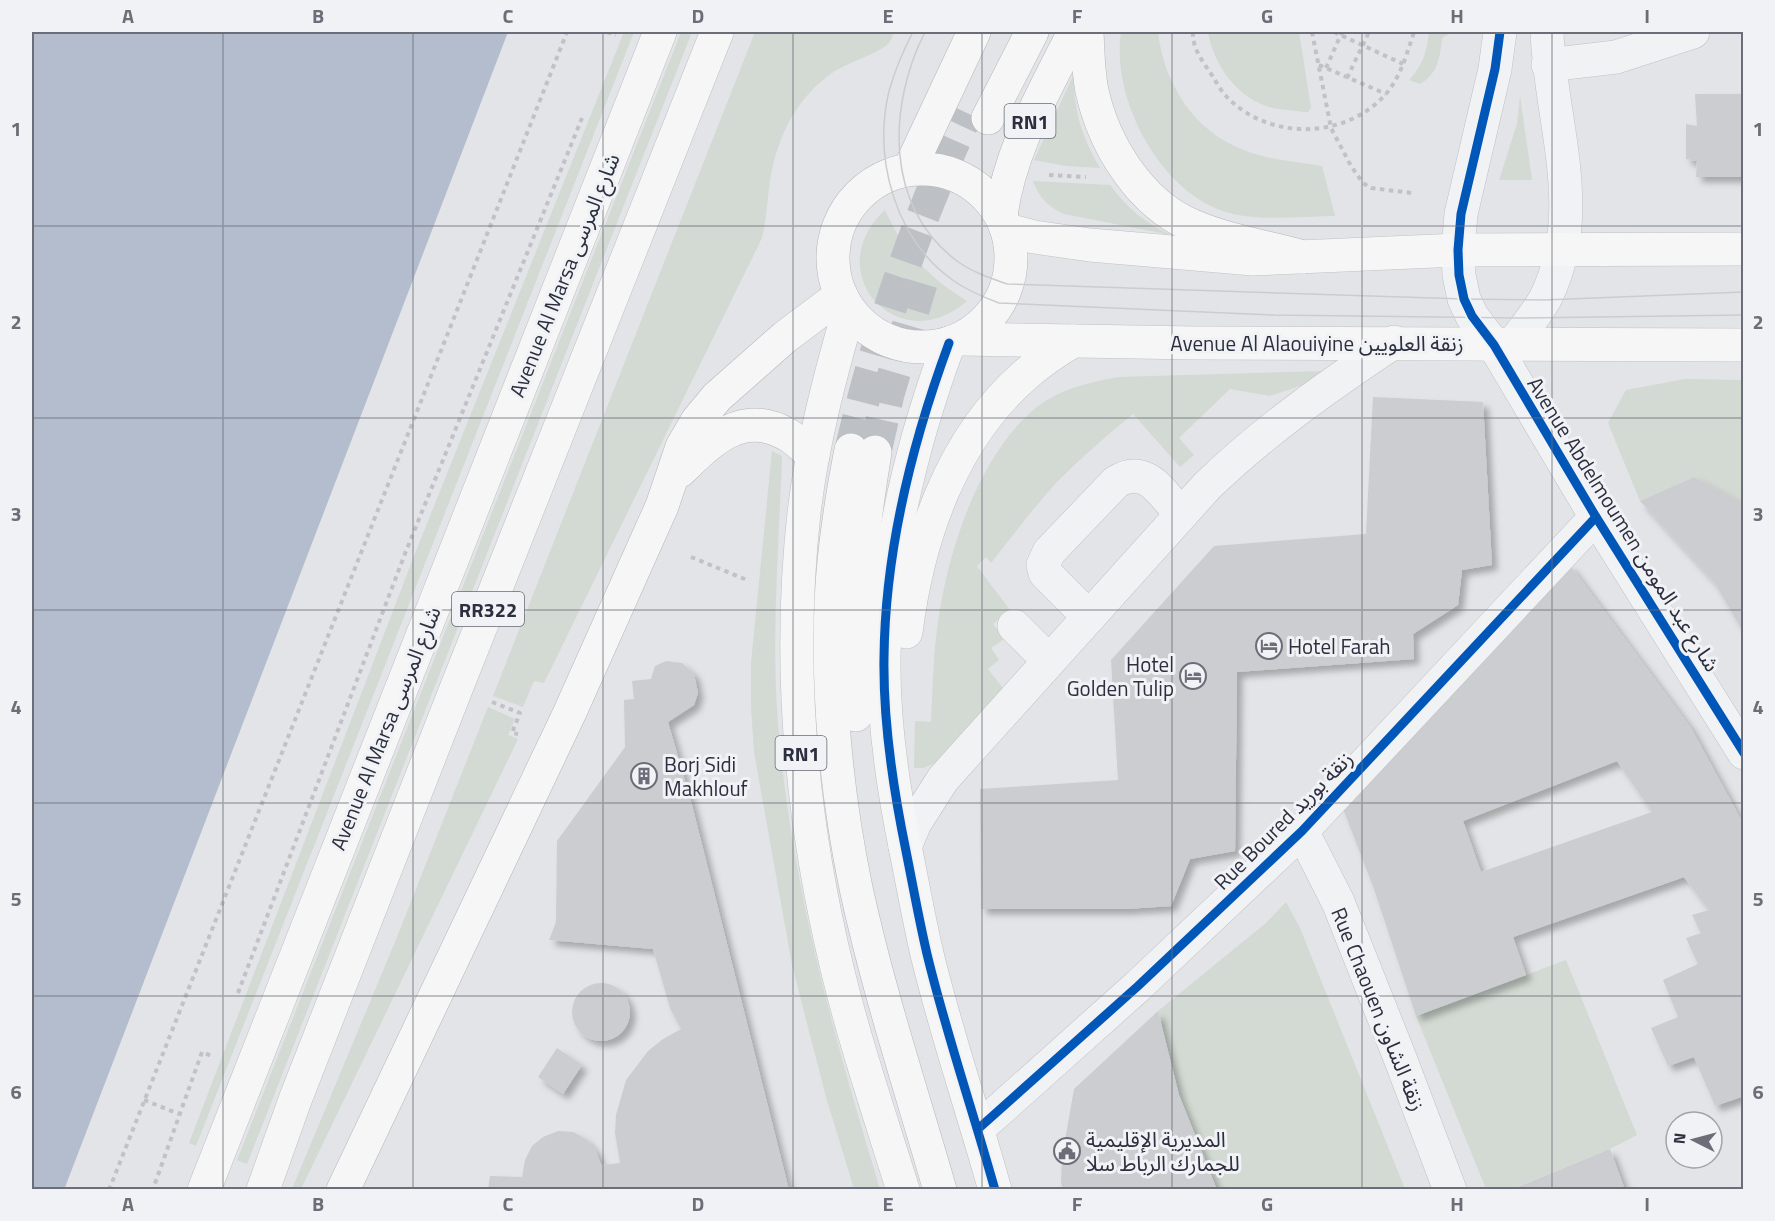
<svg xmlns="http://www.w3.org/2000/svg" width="1775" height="1221" font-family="'Titillium Web','Noto Sans Arabic',sans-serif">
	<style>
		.green { fill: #d2dad3 }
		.water { fill: #b4bdce }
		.building { fill: #cccdd0; fill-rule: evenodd; filter: url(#shadow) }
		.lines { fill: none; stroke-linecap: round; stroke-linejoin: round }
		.highway-tunnel { stroke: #bdc0c5; stroke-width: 33; stroke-dasharray: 33 16; stroke-linecap: butt }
		.minor-casing { stroke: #c1c2c5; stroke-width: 34 }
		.major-casing { stroke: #bfc1c4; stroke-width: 34 }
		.highway-casing { stroke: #b5b7bb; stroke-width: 34 }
		.path { stroke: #c1c2c6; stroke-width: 4; stroke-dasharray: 4.5 4.5; stroke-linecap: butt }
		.minor { stroke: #f1f2f4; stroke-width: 33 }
		.major { stroke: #f6f6f6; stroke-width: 33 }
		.highway { stroke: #f6f6f6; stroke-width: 33 }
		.tram { stroke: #cbccce; stroke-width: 1.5 }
		.cycleway-casing { stroke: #f1f2f6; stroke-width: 13 }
		.cycleway { stroke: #0057b8; stroke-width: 9 }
		.grid { fill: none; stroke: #6b6e79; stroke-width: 1.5; stroke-opacity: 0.55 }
		.labels { text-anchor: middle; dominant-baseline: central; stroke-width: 6; stroke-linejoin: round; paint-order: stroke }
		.shield { fill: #f1f2f6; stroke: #666a75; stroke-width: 1.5 }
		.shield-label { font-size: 20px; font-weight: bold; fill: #2b2f3e }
		.street-label { font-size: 21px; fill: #2b2f3e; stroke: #f1f2f6 }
		.poi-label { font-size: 21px; fill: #2b2f3e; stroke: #f1f2f6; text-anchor: start }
		.neatline { fill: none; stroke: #6b6e79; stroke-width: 2 }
		.grid-label { font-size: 20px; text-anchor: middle; font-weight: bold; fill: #6b6e79 }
	</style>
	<defs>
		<filter id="shadow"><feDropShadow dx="5.5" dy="5.5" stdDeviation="3" flood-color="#0004"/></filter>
	</defs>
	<rect width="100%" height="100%" fill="#e2e4e7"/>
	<!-- green -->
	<g class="green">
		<path d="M624 32H634L196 1146 189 1143 414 556Z"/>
		<path d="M681 32H692L247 1164 237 1160Z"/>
		<path d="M755 32H894C893 35 891 41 888 44 878 53 848 63 835 71 795 97 774 143 769 188 767 206 766 221 762 238L544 683 534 681 523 707 493 696Z"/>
		<path d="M1121 32H1158C1164 84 1194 132 1246 151 1270 160 1297 162 1322 166L1335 216C1300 216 1260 222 1226 212 1159 191 1111 98 1121 32Z"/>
		<path d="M1208 32H1299L1311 108 1308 112H1304C1292 110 1278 110 1266 106 1234 94 1214 64 1208 32Z"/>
		<path d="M1429 32H1452L1442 38C1440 58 1438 73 1420 84L1409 80C1423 65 1427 51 1429 32Z"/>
		<path d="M1073 76C1075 114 1081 134 1100 168L1066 166 1034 160Z"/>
		<path d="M1520 96 1532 180H1499L1517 124Z"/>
		<path d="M1033 181 1110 185C1127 208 1145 223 1171 235L1064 214C1048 207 1039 197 1033 181Z"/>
		<path d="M885 210C904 252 927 276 967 301 898 361 818 272 885 210Z"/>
		<path d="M1323 371 1324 378 1270 396 1230 389 1179 438 1194 455 1180 467 1133 414C1107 435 1082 457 1058 481 1034 507 1013 535 991 563L986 557 977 566 1010 610 993 624 1004 639 991 648 999 660 988 669 1006 692 940 761 923 768H914L915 721 931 722C933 689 933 655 938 622 948 551 977 461 1031 412 1055 390 1089 382 1119 377Z"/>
		<path d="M1685 379 1743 380V504L1694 477 1640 501 1608 423 1626 390Z"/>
		<path d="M772 451 782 456C779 545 771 635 778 724 791 884 834 1037 880 1189H854L826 1097 792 965 754 752 751 707V663Z"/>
		<path d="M488 707 515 719 508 735 518 739 301 1189H292L395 942Z"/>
		<path d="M1286 902 1300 928 1405 1189H1217L1179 1095 1158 1011 1266 923Z"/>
		<path d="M1566 960 1637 1135 1610 1149 1512 1189H1486L1416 1016Z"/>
	</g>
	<!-- water -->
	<path class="water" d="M32 32H508L64 1190 32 1189Z"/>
	<!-- building -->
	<g class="building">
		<path d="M1695 94H1744V177H1696L1697 161 1686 159V124L1697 126Z"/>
		<path d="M1373 397 1483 402 1492 565 1462 570 1458 605 1413 634 1414 659 1237 672 1235 851 1190 859 1171 906 1126 909H981L980 789 1118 780 1111 660 1214 546 1366 534Z"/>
		<path d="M1694 477 1744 504V633L1714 582 1640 501Z"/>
		<path d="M1569 564 1691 728 1744 825V1096L1715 1106 1694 1057 1668 1066 1651 1028 1678 1017 1663 980 1698 964 1686 938 1701 933 1692 915 1709 910 1684 877 1513 937 1526 975 1416 1016 1374 889 1342 806ZM1617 761 1652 812 1481 872 1463 821Z"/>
		<path d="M666 661 682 663 694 674 698 693 694 705 668 722 692 805 789 1190H488L490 1176 522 1177 525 1160 532 1146 543 1137 558 1131 573 1132 586 1139 596 1151 601 1165 620 1163 615 1133 616 1115 626 1080 648 1051 663 1039 681 1029 670 1008 653 949 549 940 556 922 557 841 625 747 624 700 634 699 632 681 651 679 655 666Z"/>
		<circle cx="601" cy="1012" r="29"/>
		<path d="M1158 1011 1179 1095 1217 1190H1063L1061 1183 1062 1157 1074 1089Z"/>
		<path d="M557 1048 582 1065 563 1094 538 1077Z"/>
		<path d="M1610 1149 1625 1190H1513V1189Z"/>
	</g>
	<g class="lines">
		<!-- highway-tunnel -->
		<g class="highway-tunnel">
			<path d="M851 450C878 333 916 222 967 113"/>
			<path d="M875 452 888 394 921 283"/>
		</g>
		<defs>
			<g id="minor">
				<path d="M1500 32 1495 69 1461 214 1458 250 1459 275 1464 299 1472 316 1494 345 1596 517 1744 753"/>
				<path d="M1548 65 1616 57 1693 32"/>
				<path d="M1513 344C1524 329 1536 315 1545 299 1589 213 1550 121 1547 32"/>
				<path d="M1089 617 1045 573 1043 565 1049 552 1116 482C1147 463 1162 494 1181 514"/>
				<path d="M1014 626 1049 661"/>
				<path d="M1302 831 1338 902 1400 1058 1450 1190"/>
				<path d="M905 847 915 823 943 779 1207 486C1264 431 1328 386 1394 342"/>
				<path d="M978 1129 1138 986 1302 831 1596 517"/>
			</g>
			<g id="major">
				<path d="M1007 230 1034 237 1090 245 1253 259 1458 250 1744 249"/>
				<path d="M849 310C830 376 812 444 804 513 787 666 801 819 837 968 855 1043 880 1116 903 1190"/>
				<path d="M963 339 1195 343 1744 345"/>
				<path d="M949 343C912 443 885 551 884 658 883 723 893 788 906 851 913 886 919 920 927 954 946 1033 973 1111 995 1190"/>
				<path d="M906 632C918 538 951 440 1025 375 1040 362 1056 351 1073 341"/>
				<path d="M204 1190 660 32"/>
				<path d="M263 1190 295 1100 456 689 717 32"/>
			</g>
			<g id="highway">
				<path d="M1087 32C1088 51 1088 71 1092 91 1104 145 1140 204 1193 226 1228 241 1267 247 1303 257"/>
				<path d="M988 118 1032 32"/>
				<path d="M910 168 974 32"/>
				<circle cx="922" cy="258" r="89"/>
				<path d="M1001 215C1010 148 1045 91 1074 32"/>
				<path d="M851 450C841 501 833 552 831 603 827 696 837 797 856 888 878 990 911 1089 940 1190"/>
				<path d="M680 471C711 441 742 408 788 435 797 440 805 449 813 456"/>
				<path d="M856 715C853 623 860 543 875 452"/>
				<path d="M343 1190 570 712 662 506 682 447 697 421 717 397 785 337 841 295"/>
			</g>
		</defs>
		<!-- minor casing -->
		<use href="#minor" class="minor-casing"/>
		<!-- major casing -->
		<use href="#major" class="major-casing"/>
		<!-- highway casing -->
		<use href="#highway" class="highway-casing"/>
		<!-- path -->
		<g class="path">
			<path d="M607 32 616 35"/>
			<path d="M1193 32C1192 49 1204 63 1213 77 1217 83 1221 91 1226 96 1268 141 1345 140 1386 94 1401 76 1407 53 1414 32"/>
			<path d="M1312 32 1331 128 1351 166 1363 183 1371 188 1412 193"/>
			<path d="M1334 32 1403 64"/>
			<path d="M1319 65 1386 94"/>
			<path d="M1326 68 1342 32"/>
			<path d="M1347 78 1369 32"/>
			<path d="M1049 175 1086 177"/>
			<path d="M691 557 747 580"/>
			<path d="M492 702 520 713 512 733 518 734"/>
			<path d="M238 993 406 551 582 118"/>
			<path d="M144 1100 179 1114"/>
			<path d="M109 1190 567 32"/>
			<path d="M156 1190 153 1189 202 1052 214 1057"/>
		</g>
		<!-- minor -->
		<use href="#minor" class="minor"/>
		<!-- major -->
		<use href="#major" class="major"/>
		<!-- highway -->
		<use href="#highway" class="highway"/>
		<!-- tram -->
		<g class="tram">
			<path d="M913 32C903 51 895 70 889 91 873 159 895 240 954 281 968 291 983 297 999 303L1274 315 1519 318 1744 315"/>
			<path d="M925 32C888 105 884 207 957 261 972 272 990 278 1007 284L1464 299 1544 300 1744 292"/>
		</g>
		<defs>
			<g id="cycleway">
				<path d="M1500 32 1495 69 1461 214 1458 250 1459 275 1464 299 1472 316 1494 345 1596 517 1744 753"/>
				<path d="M949 343C912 443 885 551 884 658 883 723 893 788 906 851 913 886 919 920 927 954 946 1033 973 1111 995 1190"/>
				<path d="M978 1129 1138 986 1302 831 1596 517"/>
			</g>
		</defs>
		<!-- cycleway casing -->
		<use href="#cycleway" class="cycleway-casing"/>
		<!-- cycleway -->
		<use href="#cycleway" class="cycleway"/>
	</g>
	<!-- grid -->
	<path class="grid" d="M223 32V1190M413 32V1190M603 32V1190M793 32V1190M982 32V1190M1172 32V1190M1362 32V1190M1552 32V1190M32 226H1744M32 418H1744M32 610H1744M32 803H1744M32 996H1744"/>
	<!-- icons -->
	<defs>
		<symbol id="hotel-ring" viewBox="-11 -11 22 22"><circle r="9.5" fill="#f1f2f6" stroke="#6b6e79" stroke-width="1.5"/><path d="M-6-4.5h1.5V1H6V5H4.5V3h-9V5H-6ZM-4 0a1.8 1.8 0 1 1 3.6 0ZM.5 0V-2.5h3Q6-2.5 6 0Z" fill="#6b6e79"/></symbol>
		<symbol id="building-ring" viewBox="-11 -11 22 22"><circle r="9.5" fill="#f1f2f6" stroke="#6b6e79" stroke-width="1.5"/><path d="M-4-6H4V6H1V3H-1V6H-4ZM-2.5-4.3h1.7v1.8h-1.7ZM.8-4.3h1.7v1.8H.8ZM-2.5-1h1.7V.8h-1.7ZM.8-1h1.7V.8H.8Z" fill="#6b6e79"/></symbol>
		<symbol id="civic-ring" viewBox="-11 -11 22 22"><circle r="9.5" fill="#f1f2f6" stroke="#6b6e79" stroke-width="1.5"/><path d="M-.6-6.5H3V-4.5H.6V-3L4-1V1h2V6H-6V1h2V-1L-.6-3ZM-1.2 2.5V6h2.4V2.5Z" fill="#6b6e79"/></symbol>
	</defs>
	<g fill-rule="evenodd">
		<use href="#hotel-ring" x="1254" y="631" width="30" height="30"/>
		<use href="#hotel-ring" x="1178" y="661" width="30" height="30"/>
		<use href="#building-ring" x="629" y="761" width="30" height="30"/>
		<use href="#civic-ring" x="1052" y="1136" width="30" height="30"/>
	</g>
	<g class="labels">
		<!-- shield labels -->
		<g class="shield">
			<rect x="1004.5" y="104" width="51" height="34" rx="4.5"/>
			<rect x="452" y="592" width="72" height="34" rx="4.5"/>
			<rect x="775.5" y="736" width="51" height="34" rx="4.5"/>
		</g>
		<g class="shield-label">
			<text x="1030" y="121">RN1</text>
			<text x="488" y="609">RR322</text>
			<text x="801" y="753">RN1</text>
		</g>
		<!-- street labels -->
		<g class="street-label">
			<text transform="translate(564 275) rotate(-68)">Avenue Al Marsa شارع المرسى</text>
			<text x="1317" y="343">Avenue Al Alaouiyine زنقة العلويين</text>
			<text transform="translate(1624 524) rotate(58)">Avenue Abdelmoumen شارع عبد المومن</text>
			<text transform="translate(385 728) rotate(-68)">Avenue Al Marsa شارع المرسى</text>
			<text transform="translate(1283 820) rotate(-45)">Rue Boured زنقة بوريد</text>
			<text transform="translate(1379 1009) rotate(68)">Rue Chaouen زنقة الشاون</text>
		</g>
		<!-- poi labels -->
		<g class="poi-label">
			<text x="1288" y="646">Hotel Farah</text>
			<text x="1174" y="664" text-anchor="end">Hotel<tspan x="1174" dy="24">Golden Tulip</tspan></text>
			<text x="664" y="764">Borj Sidi<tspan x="664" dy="24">Makhlouf</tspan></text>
			<text x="1086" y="1139">المديرية الإقليمية<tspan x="1086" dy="24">للجمارك الرباط سلا</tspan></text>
		</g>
	</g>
	<!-- border -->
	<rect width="1775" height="1221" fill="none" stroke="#f1f2f6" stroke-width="66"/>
	<!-- north arrow -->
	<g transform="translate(1694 1140) rotate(276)"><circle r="28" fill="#f1f2f6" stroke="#a2a4ac" stroke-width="1.5"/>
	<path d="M0-4.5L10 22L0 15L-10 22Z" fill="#6b6e79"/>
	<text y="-9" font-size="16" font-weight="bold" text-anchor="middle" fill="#2b2f3e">N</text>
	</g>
	<rect x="33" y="33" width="1709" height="1155" class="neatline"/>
	<g class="grid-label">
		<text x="128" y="23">A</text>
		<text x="318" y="23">B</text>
		<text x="508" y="23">C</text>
		<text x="698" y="23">D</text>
		<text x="888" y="23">E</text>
		<text x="1077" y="23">F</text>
		<text x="1267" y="23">G</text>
		<text x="1457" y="23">H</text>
		<text x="1647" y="23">I</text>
		<text x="16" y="136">1</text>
		<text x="1758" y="136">1</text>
		<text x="16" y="329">2</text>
		<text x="1758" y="329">2</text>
		<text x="16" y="521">3</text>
		<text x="1758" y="521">3</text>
		<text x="16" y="714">4</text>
		<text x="1758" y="714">4</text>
		<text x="16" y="906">5</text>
		<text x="1758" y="906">5</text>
		<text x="16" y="1099">6</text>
		<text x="1758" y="1099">6</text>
		<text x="128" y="1211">A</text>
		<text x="318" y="1211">B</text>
		<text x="508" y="1211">C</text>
		<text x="698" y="1211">D</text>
		<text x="888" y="1211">E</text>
		<text x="1077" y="1211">F</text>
		<text x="1267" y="1211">G</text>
		<text x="1457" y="1211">H</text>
		<text x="1647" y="1211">I</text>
	</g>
</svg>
